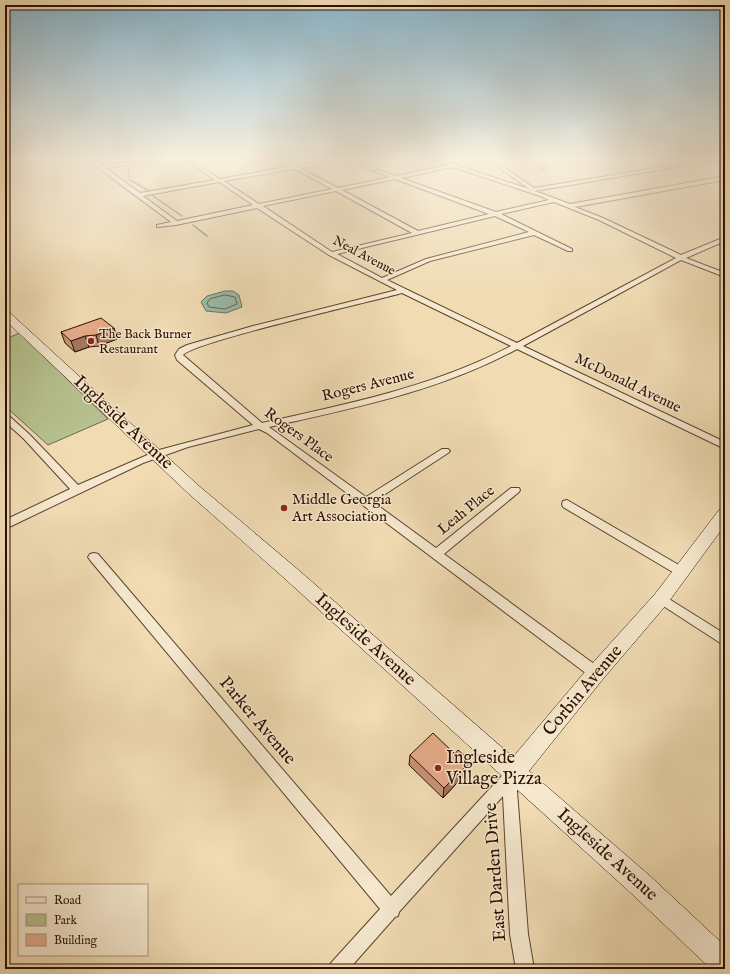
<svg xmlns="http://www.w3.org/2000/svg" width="730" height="974" font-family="'IM FELL English',serif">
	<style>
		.green { fill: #b6c18f; stroke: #716848 }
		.water { fill: #9bbba9; stroke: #6f7666 }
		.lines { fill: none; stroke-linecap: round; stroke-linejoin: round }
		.shore { stroke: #646555; stroke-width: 1 }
		.stream { stroke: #6f7666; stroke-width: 1.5 }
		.street-casing { stroke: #5d422e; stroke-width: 2 }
		.secondary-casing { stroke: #2c0f01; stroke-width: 1 }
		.street { fill: #f5e8ce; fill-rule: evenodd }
		.secondary { fill: #f5e8ce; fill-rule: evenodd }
		.wall { fill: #c79478; stroke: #2c0f01 }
		.shaded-wall { fill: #a27861; stroke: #2c0f01 }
		.building { fill: #e7ac8b; stroke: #2c0f01 }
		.poi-dot { fill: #8f2418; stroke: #f5e8ce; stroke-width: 1.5 }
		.labels { text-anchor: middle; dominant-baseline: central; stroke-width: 3; stroke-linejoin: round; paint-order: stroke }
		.far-street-label { font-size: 13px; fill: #2c0f01; stroke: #f5e8ce }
		.far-poi-label { font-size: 13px; fill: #2c0f01; stroke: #f5e8ce; text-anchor: start }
		.street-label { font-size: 15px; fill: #2c0f01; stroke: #f5e8ce }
		.poi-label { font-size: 15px; fill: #2c0f01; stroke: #f5e8ce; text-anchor: start }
		.near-street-label { font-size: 18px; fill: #2c0f01; stroke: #f5e8ce }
		.near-poi-label { font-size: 18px; fill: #2c0f01; stroke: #f5e8ce; text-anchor: start }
	</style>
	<rect width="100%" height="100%" fill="#f0dbb3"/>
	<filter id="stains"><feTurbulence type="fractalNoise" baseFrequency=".005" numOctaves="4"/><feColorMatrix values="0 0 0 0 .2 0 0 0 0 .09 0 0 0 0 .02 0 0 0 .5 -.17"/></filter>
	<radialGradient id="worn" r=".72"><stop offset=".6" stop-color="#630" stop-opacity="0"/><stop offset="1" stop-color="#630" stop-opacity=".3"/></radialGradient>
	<!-- green -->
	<path class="green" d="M20 333 108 419 48 445 5 406V339Z"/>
	<!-- water -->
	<path class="water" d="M225 291H233L239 295 242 307 226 313 206 311 201 302 207 296Z"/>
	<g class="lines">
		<!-- shore -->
		<path class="shore" d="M225 295 235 297 237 304 225 309 209 307 207 303 210 299Z"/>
		<!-- stream -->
		<g class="stream">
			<path d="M123 159 126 161"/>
			<path d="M128 167 130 180 148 190"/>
			<path d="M153 196 182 216"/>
			<path d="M193 225 207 236"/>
		</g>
		<defs>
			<g id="street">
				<path d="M86 159H91L103 165 150 159H161L159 160 106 168 140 193 215 180 185 159H190L220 179 291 166 279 159H284L296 165 333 159H342L300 168 338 188 390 177 343 159H349L396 176 448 165 432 159H438L529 189 487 159H492L534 188 710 159H719L717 160 535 191 570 204 725 176V180L575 207 603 218 681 255 725 237V241L686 258 725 273V277L681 260 523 346 725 442V449L517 349C440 391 354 408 269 427L366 497 442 449H448L450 451 448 453 373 502 436 548 511 488H519L520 490 519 492 444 554 601 669 602 673 601 677 596 679 591 677 267 433 259 429 188 447 143 463 5 529V520L70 489 23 438 5 422V414L8 415 29 434 78 485 159 450 253 425 177 360 175 355 179 349 187 345 253 326 397 290 329 255 257 208 176 225 157 227V225L171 222ZM453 167 540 196 549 200 496 212 401 178ZM295 169 332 189 259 204 224 181ZM395 179 489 214 418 231 342 190ZM219 182 253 205 177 221 143 196ZM336 191 412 233 332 252 263 206ZM554 202 599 220 676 258 517 343 387 280 430 261 534 235 568 251H572V249L501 214ZM495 216 529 232 426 259 382 278 337 254ZM402 293 511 346C433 387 347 404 262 423L183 355C193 342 374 301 402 293Z"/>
				<path d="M528 159H533L545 168 541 169Z"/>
				<path d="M567 500 684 568 686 571 684 574 680 575 676 574 563 507 562 504 563 501Z"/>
				<path d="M94 553 98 554 391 896 509 768 514 766 519 768 521 775 517 791 528 934 534 969H516L510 934 503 796 399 912 398 916 395 917 349 969H328L331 963 380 909 90 560 88 557 90 554Z"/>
				<path d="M661 594 725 634V646L657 602 655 599 657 596Z"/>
			</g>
			<path id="secondary" d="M5 311 9 312 199 486 295 567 513 757 589 667 655 594 719 510 725 508V525L667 604 603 679 529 771 650 876 725 946V969H711L632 894 283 577 189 494 5 320Z"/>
		</defs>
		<!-- street casing -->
		<use href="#street" class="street-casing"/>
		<!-- secondary casing -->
		<use href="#secondary" class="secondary-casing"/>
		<!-- street -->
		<use href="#street" class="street"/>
		<!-- secondary -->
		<use href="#secondary" class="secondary"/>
	</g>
	<!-- wall -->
	<g class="wall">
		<path d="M114 328 117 339 99 346 89 347 75 352 65 343 61 332Z"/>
		<path d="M410 755 468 771 443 798 409 765Z"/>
	</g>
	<!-- shaded-wall -->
	<g class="shaded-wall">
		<path d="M114 328 117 339 99 346 96 335Z"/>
		<path d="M85 336 89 347 75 352 71 341Z"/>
		<path d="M471 761 468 771 443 798 444 788Z"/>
	</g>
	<!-- building -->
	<g class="building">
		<path d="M101 318 114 328 96 335 85 336 71 341 61 332Z"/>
		<path d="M433 733 455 754 458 750 471 761 444 788 410 755Z"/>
	</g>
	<!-- sky -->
	<linearGradient id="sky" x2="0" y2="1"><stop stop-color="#89b7cf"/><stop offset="0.54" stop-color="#f8efdd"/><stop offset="1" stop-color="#f8efdd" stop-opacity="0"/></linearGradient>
	<rect width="730" height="295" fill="url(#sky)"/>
	<!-- markers -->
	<g class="poi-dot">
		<circle cx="91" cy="341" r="4"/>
		<circle cx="284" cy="508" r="4"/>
		<circle cx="438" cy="768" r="4"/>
	</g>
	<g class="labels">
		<!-- far-street labels -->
		<g class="far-street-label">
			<text transform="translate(364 256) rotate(28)">Neal Avenue</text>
		</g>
		<!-- far-poi labels -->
		<g class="far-poi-label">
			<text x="99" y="334">The Back Burner<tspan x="99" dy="15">Restaurant</tspan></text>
		</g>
		<!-- street labels -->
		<g class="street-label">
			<text transform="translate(628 383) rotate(26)">McDonald Avenue</text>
			<text transform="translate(368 385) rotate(-14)">Rogers Avenue</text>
			<text transform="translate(299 435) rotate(36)">Rogers Place</text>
			<text transform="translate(466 510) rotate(-39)">Leah Place</text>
		</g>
		<!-- poi labels -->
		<g class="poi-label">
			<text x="292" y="499">Middle Georgia<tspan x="292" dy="17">Art Association</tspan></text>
		</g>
		<!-- near-street labels -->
		<g class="near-street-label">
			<text transform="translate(123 423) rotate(43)">Ingleside Avenue</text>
			<text transform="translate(365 640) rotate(42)">Ingleside Avenue</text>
			<text transform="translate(583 691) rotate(-50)">Corbin Avenue</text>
			<text transform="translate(257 721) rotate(50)">Parker Avenue</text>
			<text transform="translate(607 855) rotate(42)">Ingleside Avenue</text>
			<text transform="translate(496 872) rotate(-94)">East Darden Drive</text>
		</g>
		<!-- near-poi labels -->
		<g class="near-poi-label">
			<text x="446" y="758">Ingleside<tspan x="446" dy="21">Village Pizza</tspan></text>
		</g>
	</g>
	<!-- margin -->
	<rect width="730" height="974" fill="none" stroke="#f0dbb3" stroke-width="20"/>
	<rect x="6" y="6" width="718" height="962" fill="none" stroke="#2c0f01" stroke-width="2"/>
	<rect x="10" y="10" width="710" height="954" fill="none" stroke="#2c0f01"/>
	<!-- legend -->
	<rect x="18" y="884" width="130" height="72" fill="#f5e8ce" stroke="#a5917c"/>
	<rect x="26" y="897" width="20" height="6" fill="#f5e8ce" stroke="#a5917c"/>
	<text x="54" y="904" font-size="12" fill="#2c0f01">Road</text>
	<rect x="26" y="914" width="20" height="12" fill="#b6c18f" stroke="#a5917c"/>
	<text x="54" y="924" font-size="12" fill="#2c0f01">Park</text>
	<rect x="26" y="934" width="20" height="12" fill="#e7ac8b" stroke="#a5917c"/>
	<text x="54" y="944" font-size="12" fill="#2c0f01">Building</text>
	<rect width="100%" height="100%" filter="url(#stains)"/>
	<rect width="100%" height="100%" fill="url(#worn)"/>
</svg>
